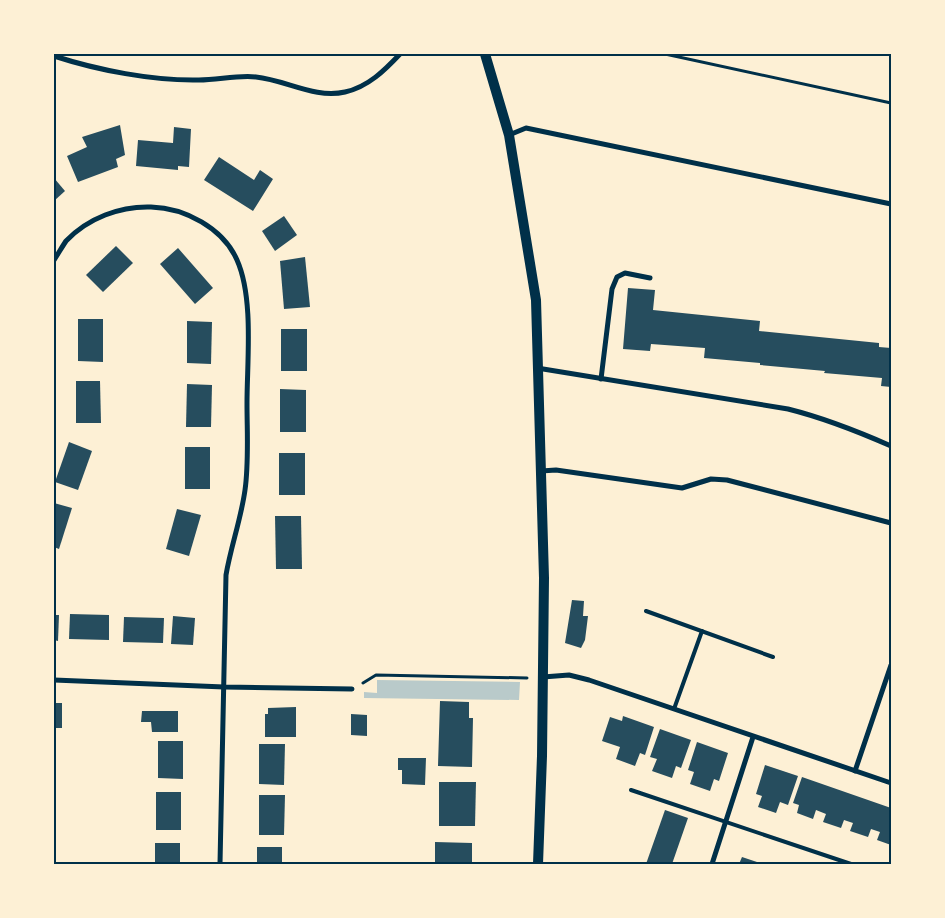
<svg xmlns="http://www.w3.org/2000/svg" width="945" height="918" font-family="Poppins,sans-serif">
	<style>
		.green { fill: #b9caca }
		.building { fill: #264d5e }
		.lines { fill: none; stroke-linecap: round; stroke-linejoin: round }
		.path { stroke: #003049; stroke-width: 3 }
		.service { stroke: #003049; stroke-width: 4 }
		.minor { stroke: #003049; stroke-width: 5 }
		.secondary { stroke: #003049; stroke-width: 10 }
		.neatline { fill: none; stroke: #003049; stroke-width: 2 }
	</style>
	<rect width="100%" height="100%" fill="#fdf0d5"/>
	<!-- green -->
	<path class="green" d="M377 680 520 682 519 700 364 698V692L377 693Z"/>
	<!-- building -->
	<g class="building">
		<path d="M120 125 125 155 116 159 118 167 78 182 67 156 87 147 82 137Z"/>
		<path d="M174 127 191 129 189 167 178 166V170L136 166 138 140 173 143Z"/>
		<path d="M219 157 254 180 260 170 273 179 253 211 204 180Z"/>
		<path d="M54 178 65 191 54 201Z"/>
		<path d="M284 216 297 235 275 251 262 231Z"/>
		<path d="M116 246 133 263 103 292 86 275Z"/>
		<path d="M178 248 213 288 195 304 160 264Z"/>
		<path d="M305 257 310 307 284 309 280 261Z"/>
		<path d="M628 288 655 290 653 310 760 321 759 331 879 343V347L891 348V387L881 386 882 378 824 373 825 371 760 365V363L704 358 705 348 651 344 650 351 623 349Z"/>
		<path d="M78 319H103V362L78 361Z"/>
		<path d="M187 321 212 322 211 364 187 363Z"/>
		<rect x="281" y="329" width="26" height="42"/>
		<path d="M76 381H100L101 423H76Z"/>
		<path d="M187 384 212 385 211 427H186Z"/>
		<path d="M280 389 306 390V432H280Z"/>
		<path d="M69 442 92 451 78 490 55 482Z"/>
		<rect x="185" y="447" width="25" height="42"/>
		<rect x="279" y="453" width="26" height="42"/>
		<path d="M54 503 72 508 59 549 54 547Z"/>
		<path d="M177 509 201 515 189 556 166 549Z"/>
		<path d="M275 516H301L302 569H276Z"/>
		<path d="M572 600 584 601 583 616H588L585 640 581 648 565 643Z"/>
		<path d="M70 614 109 615V640L69 639Z"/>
		<path d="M54 615H59L58 641 54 640Z"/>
		<path d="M173 616 195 618 193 645 171 644Z"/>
		<path d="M124 617 164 618 163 643 123 642Z"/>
		<path d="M440 701 469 702V718H473L472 767 438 766Z"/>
		<rect x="54" y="703" width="8" height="25"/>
		<path d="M296 707V737H265V714H268V708Z"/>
		<path d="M142 711H178V732H152L151 722H141Z"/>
		<path d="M351 714 367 715V736L351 735Z"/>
		<path d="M623 716 654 727 645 755 640 753 635 766 616 759 620 747 602 741 610 717 622 721Z"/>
		<path d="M660 729 691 740 681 768 676 766 672 778 652 771 657 759 650 757Z"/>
		<path d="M158 741H183V779L158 778Z"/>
		<path d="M697 742 728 753 719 781 714 779 710 791 690 784 694 772 688 770Z"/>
		<path d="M259 744H285L284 785 259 784Z"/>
		<path d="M398 758H426L425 785 402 784V770H398Z"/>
		<path d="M765 765 798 776 788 805 780 802 776 813 758 807 762 796 756 794Z"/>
		<path d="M802 777 891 808V845L877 840 880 832 871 829 868 837 850 831 853 823 844 820 841 828 823 822 826 814 816 810 813 819 797 813 799 805 793 803Z"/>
		<path d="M439 782H476L475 826H439Z"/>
		<rect x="156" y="792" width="25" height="38"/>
		<path d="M259 795H285L284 835H259Z"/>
		<path d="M665 810 688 818 672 864H646Z"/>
		<path d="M435 842 472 843V864H435Z"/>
		<rect x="155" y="843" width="25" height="21"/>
		<rect x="257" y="847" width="25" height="17"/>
		<path d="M742 857 757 862 756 864H739Z"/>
	</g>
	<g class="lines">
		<!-- path -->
		<g class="path">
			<path d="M665 54 891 103"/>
			<path d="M363 683 376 675 527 678"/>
		</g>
		<!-- service -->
		<g class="service">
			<path d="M646 611 773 657"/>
			<path d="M674 709 702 631"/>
			<path d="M631 790 851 864"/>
		</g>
		<!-- minor -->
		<g class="minor">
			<path d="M54 56C97 70 153 81 199 80 218 80 237 75 256 77 286 80 315 99 345 92 368 87 385 70 400 54"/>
			<path d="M509 135 526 128 891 204"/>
			<path d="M54 260C58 254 62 247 66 241 88 218 120 206 151 207 185 208 223 228 237 260 254 298 247 362 247 403 247 432 249 462 245 490 241 519 231 546 226 575L220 864"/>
			<path d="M537 368 788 409C824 418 857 431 891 446"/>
			<path d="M601 379 612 289 617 277 625 273 650 278"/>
			<path d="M541 471 556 470 682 488 711 479 727 480 891 523"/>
			<path d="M543 677 569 675 589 680 891 783"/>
			<path d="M54 680 224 687 352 689"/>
			<path d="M855 771 891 665"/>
			<path d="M712 864 753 737"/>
		</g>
		<!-- secondary -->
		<path class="secondary" d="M485 54 509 135 536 300 544 578 542 756 538 864"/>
	</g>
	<!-- border -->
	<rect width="945" height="918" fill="none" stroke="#fdf0d5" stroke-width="110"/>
	<rect x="55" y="55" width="835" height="808" class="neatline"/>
</svg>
